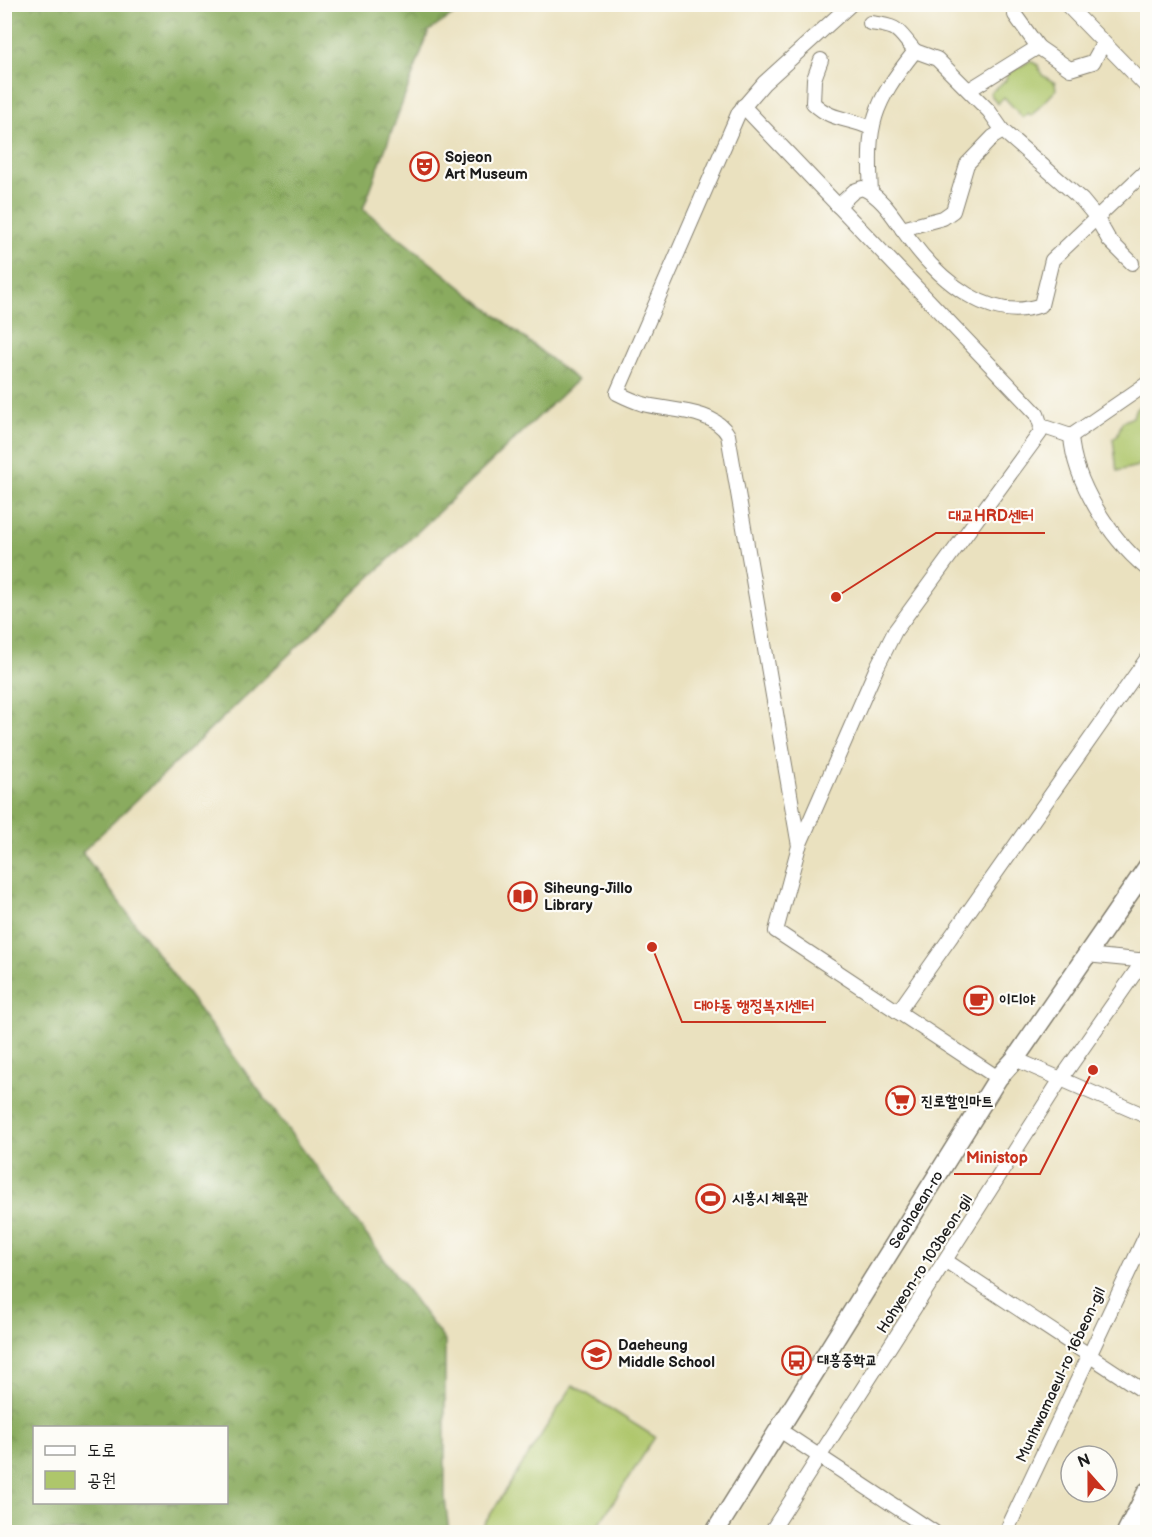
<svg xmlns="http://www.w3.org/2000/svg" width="1152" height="1537" font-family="'Balsamiq Sans','Poor Story',sans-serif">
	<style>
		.green { fill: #aec66b; stroke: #657144; stroke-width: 1.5 }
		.forest { fill: url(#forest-crowns); stroke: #53643e; stroke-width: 1.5; fill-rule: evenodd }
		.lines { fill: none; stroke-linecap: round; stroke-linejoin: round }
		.street-casing { stroke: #837e6e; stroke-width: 16 }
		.secondary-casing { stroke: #837e6e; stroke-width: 21 }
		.primary-casing { stroke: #837e6e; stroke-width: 24 }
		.street { stroke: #fff; stroke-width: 14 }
		.secondary { stroke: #fff; stroke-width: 18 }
		.primary { stroke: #fff; stroke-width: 21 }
		.labels { text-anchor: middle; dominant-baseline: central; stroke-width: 4.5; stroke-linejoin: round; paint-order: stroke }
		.poi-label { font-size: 15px; font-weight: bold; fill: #1c1c1c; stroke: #fdfcf7; text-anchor: start }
		.street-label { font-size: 15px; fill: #1c1c1c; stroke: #fdfcf7 }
		.leader { fill: none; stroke: #c8321e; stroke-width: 2 }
		.callout-dot { fill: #c8321e; stroke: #fdfcf7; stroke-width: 2 }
		.callout-label { font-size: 16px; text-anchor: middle; font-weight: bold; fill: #c8321e; stroke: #fdfcf7; stroke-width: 4.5; stroke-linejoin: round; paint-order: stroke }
	</style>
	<defs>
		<pattern id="forest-crowns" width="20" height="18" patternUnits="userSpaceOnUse" patternTransform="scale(1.5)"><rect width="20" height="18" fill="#8aab5f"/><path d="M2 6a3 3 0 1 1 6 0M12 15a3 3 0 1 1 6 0" fill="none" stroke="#708a4e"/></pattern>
	</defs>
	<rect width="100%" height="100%" fill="#fdfcf7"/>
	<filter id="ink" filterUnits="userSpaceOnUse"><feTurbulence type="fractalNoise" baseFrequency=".0167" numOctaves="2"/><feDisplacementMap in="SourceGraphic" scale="12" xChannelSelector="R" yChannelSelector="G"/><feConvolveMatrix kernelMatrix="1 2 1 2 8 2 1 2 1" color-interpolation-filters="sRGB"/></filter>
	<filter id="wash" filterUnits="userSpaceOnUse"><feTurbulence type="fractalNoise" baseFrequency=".008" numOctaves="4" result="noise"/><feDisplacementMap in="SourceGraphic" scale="24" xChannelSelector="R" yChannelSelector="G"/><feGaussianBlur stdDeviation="1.35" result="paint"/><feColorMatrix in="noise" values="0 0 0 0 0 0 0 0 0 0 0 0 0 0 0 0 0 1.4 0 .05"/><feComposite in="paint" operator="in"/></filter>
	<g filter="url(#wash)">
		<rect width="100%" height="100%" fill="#eae1bf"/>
		<!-- green -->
		<g class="green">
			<path d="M1030 61 1038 65 1042 75 1055 83 1056 90 1031 116 1028 113 1023 118 1004 97 997 104 990 93 1006 80 1007 74Z"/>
			<path d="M1147 400V450L1138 466 1117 471 1113 439 1117 436 1122 422 1133 417 1135 410Z"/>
			<path d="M573 1385 655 1437 594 1532H494L483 1526Z"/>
		</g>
		<!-- forest -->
		<path class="forest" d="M5 4 468 5 429 31 363 209 577 380 82 852 445 1341V1498L449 1532H5ZM34 1428H226V1502H34Z"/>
	</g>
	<g filter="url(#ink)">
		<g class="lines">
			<defs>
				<g id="street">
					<path d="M851 4 764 83 739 112 617 393C625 397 634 401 643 404 669 411 714 409 728 435L799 846 776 931 998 1078"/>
					<path d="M1066 4 1148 88"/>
					<path d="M1015 15 1038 47"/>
					<path d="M870 23C901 27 896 29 915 51 872 105 867 124 871 192"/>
					<path d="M915 51 937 59 989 111 1003 131"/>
					<path d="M821 60 814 79 813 103C833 122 848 117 871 128"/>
					<path d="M969 90 1038 47 1070 69 1093 62 1103 44"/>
					<path d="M743 106 1037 414 1041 426 1040 433 895 631 877 667 799 846"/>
					<path d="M838 206 854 191 862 188C884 197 896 222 911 241 940 280 990 324 1041 305L1052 260 1148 169"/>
					<path d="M902 229 943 218 953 211 967 164 993 137 1003 131 1082 200 1096 217 1109 240 1132 263"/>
					<path d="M1041 426 1071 436 1148 383"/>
					<path d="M1071 436C1074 482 1110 538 1145 567"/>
					<path d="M1086 955 1148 961"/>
					<path d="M898 1012 1148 657"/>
					<path d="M1015 1059 1148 1117"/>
					<path d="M946 1261 1148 1394"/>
					<path d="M781 1431 934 1532"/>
					<path d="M771 1532 1061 1079 1148 954"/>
					<path d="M1006 1532 1148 1231"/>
				</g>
				<g id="secondary">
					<path id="s1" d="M715 1532 998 1078 1015 1059 1148 866"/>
				</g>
				<path id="primary" d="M1128 1532 1148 1493"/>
			</defs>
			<!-- street casing -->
			<use href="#street" class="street-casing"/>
			<!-- secondary casing -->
			<use href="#secondary" class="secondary-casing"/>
			<!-- primary casing -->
			<use href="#primary" class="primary-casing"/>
			<!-- street -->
			<use href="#street" class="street"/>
			<!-- secondary -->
			<use href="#secondary" class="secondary"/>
			<!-- primary -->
			<use href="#primary" class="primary"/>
		</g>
	</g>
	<!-- icons -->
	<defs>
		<symbol id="theatre-ring" viewBox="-11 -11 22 22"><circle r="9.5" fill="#fdfcf7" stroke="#c8321e" stroke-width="1.5"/><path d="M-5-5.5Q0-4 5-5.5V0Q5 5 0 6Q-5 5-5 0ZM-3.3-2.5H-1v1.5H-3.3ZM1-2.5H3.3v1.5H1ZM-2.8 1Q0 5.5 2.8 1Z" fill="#c8321e"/></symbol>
		<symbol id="library-ring" viewBox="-11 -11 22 22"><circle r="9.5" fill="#fdfcf7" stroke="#c8321e" stroke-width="1.5"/><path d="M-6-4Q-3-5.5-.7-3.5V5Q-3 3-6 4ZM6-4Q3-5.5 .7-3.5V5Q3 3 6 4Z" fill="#c8321e"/></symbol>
		<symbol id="cafe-ring" viewBox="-11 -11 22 22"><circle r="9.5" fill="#fdfcf7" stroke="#c8321e" stroke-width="1.5"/><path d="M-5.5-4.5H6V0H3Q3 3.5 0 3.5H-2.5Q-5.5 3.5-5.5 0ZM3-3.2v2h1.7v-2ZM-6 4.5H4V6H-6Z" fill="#c8321e"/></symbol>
		<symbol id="supermarket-ring" viewBox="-11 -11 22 22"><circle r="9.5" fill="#fdfcf7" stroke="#c8321e" stroke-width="1.5"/><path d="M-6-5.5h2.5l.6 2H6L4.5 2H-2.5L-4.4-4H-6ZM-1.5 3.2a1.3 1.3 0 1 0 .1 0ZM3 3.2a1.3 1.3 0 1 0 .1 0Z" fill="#c8321e"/></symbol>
		<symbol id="stadium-ring" viewBox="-11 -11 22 22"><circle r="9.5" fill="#fdfcf7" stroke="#c8321e" stroke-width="1.5"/><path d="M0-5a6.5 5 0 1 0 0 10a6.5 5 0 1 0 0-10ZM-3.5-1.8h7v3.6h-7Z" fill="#c8321e"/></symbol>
		<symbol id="school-ring" viewBox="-11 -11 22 22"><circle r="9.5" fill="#fdfcf7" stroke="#c8321e" stroke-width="1.5"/><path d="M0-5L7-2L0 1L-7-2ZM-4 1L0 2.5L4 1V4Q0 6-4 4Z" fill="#c8321e"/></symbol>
		<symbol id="bus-ring" viewBox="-11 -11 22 22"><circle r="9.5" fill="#fdfcf7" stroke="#c8321e" stroke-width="1.5"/><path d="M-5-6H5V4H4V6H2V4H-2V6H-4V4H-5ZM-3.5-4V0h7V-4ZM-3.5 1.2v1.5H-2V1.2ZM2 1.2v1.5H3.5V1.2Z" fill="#c8321e"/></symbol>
	</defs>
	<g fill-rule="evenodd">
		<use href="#theatre-ring" x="408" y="150" width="33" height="33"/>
		<use href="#library-ring" x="506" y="880" width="33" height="33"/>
		<use href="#cafe-ring" x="962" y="984" width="33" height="33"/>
		<use href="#supermarket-ring" x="884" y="1084" width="33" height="33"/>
		<use href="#stadium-ring" x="694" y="1182" width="33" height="33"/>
		<use href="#school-ring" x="580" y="1338" width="33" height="33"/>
		<use href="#bus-ring" x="780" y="1344" width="33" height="33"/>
	</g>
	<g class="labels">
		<!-- poi labels -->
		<g class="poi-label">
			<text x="445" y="157">Sojeon<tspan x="445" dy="17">Art Museum</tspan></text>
			<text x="544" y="888">Siheung-Jillo<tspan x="544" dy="17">Library</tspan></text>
			<text x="999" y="1000">이디야</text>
			<text x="921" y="1101">진로할인마트</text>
			<text x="732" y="1198">시흥시 체육관</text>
			<text x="618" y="1345">Daeheung<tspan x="618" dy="17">Middle School</tspan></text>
			<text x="817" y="1360">대흥중학교</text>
		</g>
		<!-- street labels -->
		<g class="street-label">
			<text stroke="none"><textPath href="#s1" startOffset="380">Seohaean-ro</textPath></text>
			<text transform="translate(925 1264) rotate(-57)">Hohyeon-ro 103beon-gil</text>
			<text transform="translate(1061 1375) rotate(-65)">Munhwamaeul-ro 16beon-gil</text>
		</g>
	</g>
	<!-- callouts -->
	<path class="leader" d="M836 597L936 533H1045M652 947L682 1022H826M1093 1070L1040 1174H954"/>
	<g class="callout-dot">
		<circle cx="836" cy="597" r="6"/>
		<circle cx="652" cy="947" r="6"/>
		<circle cx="1093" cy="1070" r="6"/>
	</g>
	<g class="callout-label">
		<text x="991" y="521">대교HRD센터</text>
		<text x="754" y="1011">대야동 행정복지센터</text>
		<text x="997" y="1163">Ministop</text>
	</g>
	<!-- margin -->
	<rect width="1152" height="1537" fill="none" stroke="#fdfcf7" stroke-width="24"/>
	<!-- legend -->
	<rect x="33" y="1426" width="195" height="78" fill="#fdfcf7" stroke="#a3a29f" stroke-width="1.5"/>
	<rect x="45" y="1446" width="30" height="9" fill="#ffffff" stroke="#a3a29f" stroke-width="1.5"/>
	<text x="87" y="1456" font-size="18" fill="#1c1c1c">도로</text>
	<rect x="45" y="1471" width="30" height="18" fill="#aec66b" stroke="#a3a29f" stroke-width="1.5"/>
	<text x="87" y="1486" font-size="18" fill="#1c1c1c">공원</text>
	<!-- north arrow -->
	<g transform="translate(1089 1474) rotate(339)"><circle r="28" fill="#fdfcf7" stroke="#a3a29f" stroke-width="1.5"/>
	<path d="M0-4.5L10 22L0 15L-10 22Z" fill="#c8321e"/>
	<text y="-9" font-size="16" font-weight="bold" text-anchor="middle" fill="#1c1c1c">N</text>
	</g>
</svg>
